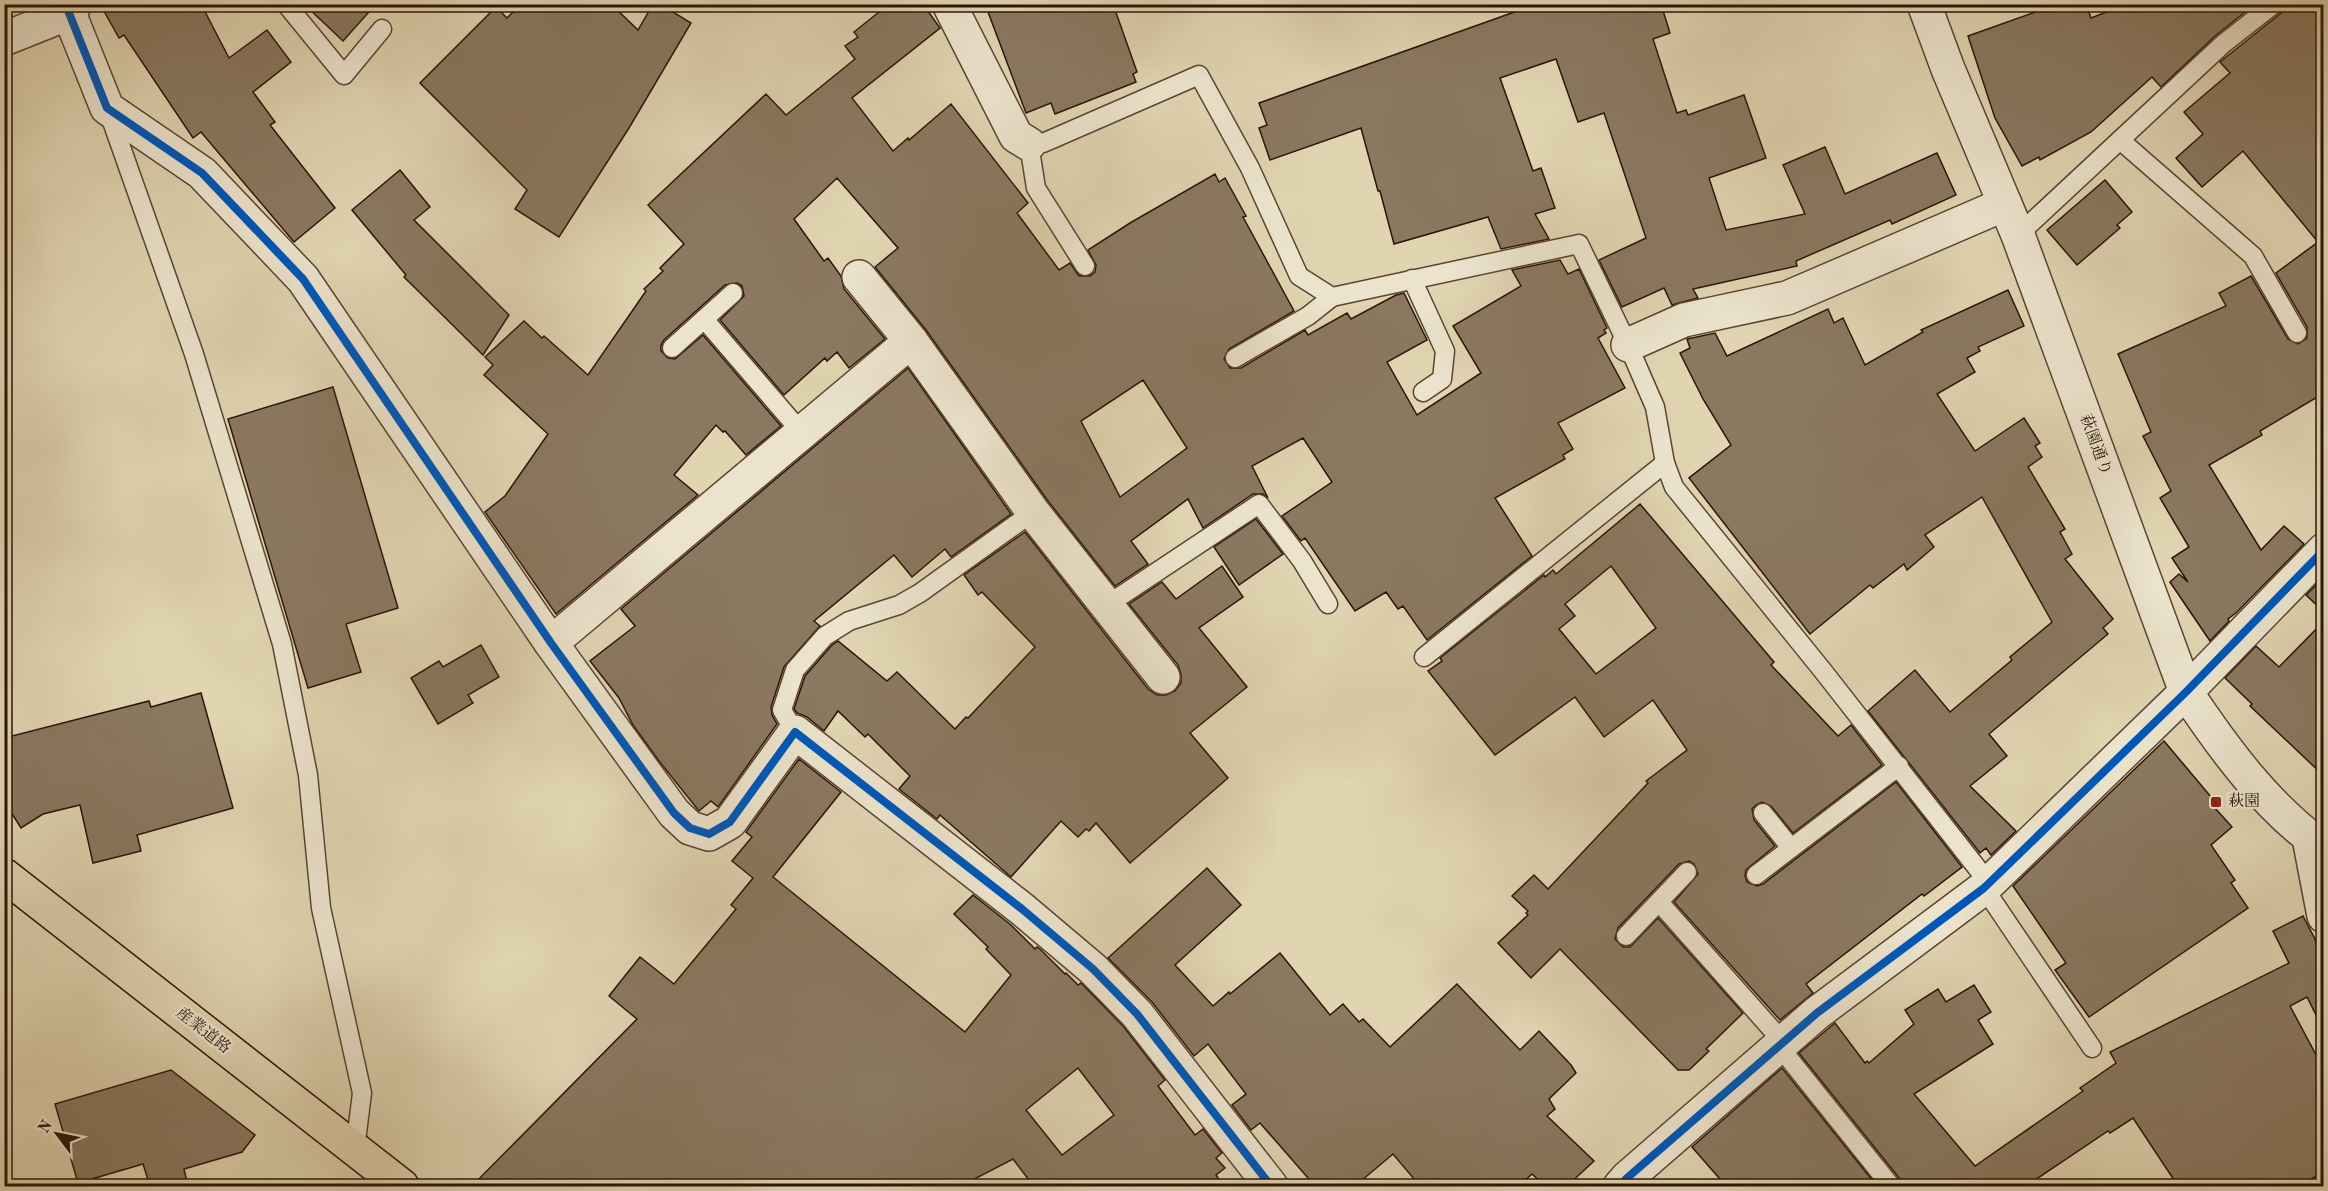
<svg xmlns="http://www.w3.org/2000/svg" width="2328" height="1191" font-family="'Old Standard TT','Noto Serif JP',serif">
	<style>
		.building { fill: #8a7860; stroke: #2d1409; stroke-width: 1.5; fill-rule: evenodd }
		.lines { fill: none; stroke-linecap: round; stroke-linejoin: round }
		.service-casing { stroke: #5a4433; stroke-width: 21 }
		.minor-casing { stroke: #5a4433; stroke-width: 36 }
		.tertiary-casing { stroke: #5a4433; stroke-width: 36 }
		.primary-casing { stroke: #2d1409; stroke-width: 36 }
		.service { stroke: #ebe3cc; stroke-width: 18 }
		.minor { stroke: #ebe3cc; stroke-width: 33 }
		.tertiary { stroke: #ebe3cc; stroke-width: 33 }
		.primary { stroke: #e0d4b1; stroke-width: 33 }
		.cycleway-casing { stroke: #ebe3cc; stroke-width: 11 }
		.cycleway { stroke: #0057b8; stroke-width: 8 }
		.poi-dot { fill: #8f2418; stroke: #ebe3cc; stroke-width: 2 }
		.labels { text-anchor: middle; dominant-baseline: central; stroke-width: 5; stroke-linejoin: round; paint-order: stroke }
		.street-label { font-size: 16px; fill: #2d1409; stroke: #ebe3cc }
		.poi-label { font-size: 16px; fill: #2d1409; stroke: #ebe3cc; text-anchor: start }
	</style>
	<rect width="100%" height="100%" fill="#e0d4b1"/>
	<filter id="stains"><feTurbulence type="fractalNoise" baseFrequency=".00333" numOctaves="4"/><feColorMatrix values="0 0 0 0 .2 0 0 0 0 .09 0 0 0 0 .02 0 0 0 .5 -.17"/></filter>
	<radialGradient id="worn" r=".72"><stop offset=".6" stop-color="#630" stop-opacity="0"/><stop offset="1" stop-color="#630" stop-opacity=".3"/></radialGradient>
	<!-- building -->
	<g class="building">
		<path d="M100 4H201L229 58 267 30 291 62 253 92 275 122 270 125 335 208 294 242 201 132 193 138 124 35 119 38Z"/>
		<path d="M304 4H376L343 41Z"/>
		<path d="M521 4H611L638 30 653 4H660L691 23 629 128 559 237 515 209 527 190 420 83 496 7 507 18Z"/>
		<path d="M889 4H923L940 28 852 98 893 151 908 138 909 140 951 104 1028 203 1017 213 1059 270 1070 263 1079 276H1090L1095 272 1096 265 1088 250 1130 223 1215 174 1219 182 1225 178 1246 216 1243 217 1294 311 1229 349 1224 359 1230 368H1241L1305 330 1308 335 1347 313 1351 319 1396 295 1404 293 1427 340 1387 362 1417 415 1481 373 1453 326 1521 286 1512 270 1560 260 1568 274 1579 269 1607 328 1604 330 1606 333 1598 338 1625 388 1558 423 1573 449 1563 455 1565 459 1495 498 1532 556 1427 640 1403 606 1398 609 1386 592 1355 611 1305 538 1301 541 1282 516 1332 482 1303 438 1252 466 1268 498 1263 494H1253L1203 528 1188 499 1131 541 1148 564 1115 586 1048 501 926 330 875 267 898 248 837 178 794 219 824 261 828 258 841 276 844 289 885 339 849 368 837 352 827 361 825 358 784 395 720 320 744 296 742 286 737 283 725 285 664 340 661 345V351L668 358 675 359 703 335 781 426 746 455 725 431 723 432 716 425 674 475 698 495 556 614 485 512 505 496 548 434 484 375 493 365 485 357 524 321 542 338 544 336 588 375 646 291 644 289 663 271 660 268 684 244 648 205 766 94 786 115 855 59 845 46 858 37 854 32ZM1143 380 1187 448 1120 497 1081 421Z"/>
		<path d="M985 4H1113L1137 72 1133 74 1136 82 1055 114 1051 103 1026 113Z"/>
		<path d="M1537 4H1661L1670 33 1653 39 1677 113 1686 110 1688 115 1744 95 1766 158 1709 178 1726 230 1805 214 1783 165 1825 147 1845 194 1937 153 1956 195 1892 224 1890 220 1796 261 1797 266 1693 289 1698 298 1672 305 1664 288 1622 307 1599 260 1646 238 1604 113 1578 122 1556 59 1500 78 1533 171 1541 168 1555 208 1535 214 1549 239 1501 249 1488 217 1394 244 1380 191H1378L1361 128 1270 160 1259 128 1267 125 1259 103Z"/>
		<path d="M2058 4H2086L2091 18 2127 4H2255L2215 36 2161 87 2152 77 2091 132 2040 160 2039 157 2022 166 1995 118 1968 36Z"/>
		<path d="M2285 4H2324V393L2260 431 2262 435 2209 465 2261 550 2284 526 2304 544 2236 613 2228 619 2229 621 2210 641 2170 582 2179 574 2188 582 2172 558 2189 547 2160 498 2171 491 2143 436 2151 432 2118 354 2226 306 2219 293 2251 276 2288 339 2298 344 2307 338V327L2276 273 2318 242 2243 151 2202 187 2176 158 2203 134 2184 112 2230 73 2220 62 2281 13Z"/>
		<path d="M400 170 430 207 414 220 509 315 483 355 404 277 406 275 352 210Z"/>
		<path d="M2105 180 2132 212 2117 225 2120 228 2077 265 2047 230Z"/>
		<path d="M2008 290 2024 326 1978 347 1980 351 1967 358 1975 372 1937 394 1975 451 2024 418 2040 443 2035 446 2042 457 2028 467 2065 529 2060 532 2072 554 2065 559 2113 619 2103 628 2108 634 1989 734 2007 756 1970 786 2016 831 1991 855 1986 848 1980 853 1868 711 1915 670 1950 712 2012 660 2010 657 2052 622 1982 497 1925 535 1934 547 1907 570 1904 564 1873 588 1870 585 1810 634 1689 478 1731 445 1703 399 1680 353 1690 348 1687 339 1715 333 1727 356 1828 309 1834 323 1843 318 1865 365 1923 332 1921 330Z"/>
		<path d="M908 368 1011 514 951 557 945 549 912 577 894 555 814 621 820 626 784 667 771 707 772 715 777 724 718 807 711 801 699 811 659 761 633 725 619 698 590 661 635 626 621 609Z"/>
		<path d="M333 387 398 608 346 624 361 672 308 688 228 419Z"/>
		<path d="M1640 504 1774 662 1771 665 1838 736 1851 725 1882 765 1793 833 1771 806 1762 802 1756 805 1752 809 1754 820 1775 846 1746 870 1745 876 1747 882 1757 886 1763 884 1896 782 1962 867 1924 896 1922 894 1806 984 1813 993 1780 1020 1674 902 1698 874 1694 864 1689 861 1679 864 1618 928 1615 939 1623 947H1630L1658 918 1743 1013 1706 1049 1709 1051 1689 1070H1678L1560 949 1531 978 1498 943 1528 915 1526 913 1528 911 1512 896 1534 875 1548 889 1648 783 1646 781 1687 750 1653 700 1604 737 1575 697 1495 755 1428 671 1442 661 1440 658 1544 575 1545 577 1553 570 1556 574ZM1611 566 1656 628 1596 674 1559 629 1575 616 1565 604Z"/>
		<path d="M1256 519 1283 554 1239 585 1214 547Z"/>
		<path d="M1025 532 1148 689 1157 695H1166L1175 691 1181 683V674L1178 665 1129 604 1162 582 1176 599 1222 566 1243 597 1199 628 1247 687 1190 733 1228 778 1130 863 1096 823 1089 831 1086 829 1078 837 1061 821 1011 877 940 815 937 819 899 789 910 776 868 734 865 737 838 711 824 731 807 717 797 713 794 709 805 676 832 645 838 641 887 681 897 672 955 729 966 717 968 718 1035 647 982 592 978 595 964 575Z"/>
		<path d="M2324 577V612L2306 595Z"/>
		<path d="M2324 621V776L2250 706 2252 704 2225 678 2256 646 2279 667Z"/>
		<path d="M481 645 499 677 468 695 473 703 438 724 411 678 439 661 443 667Z"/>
		<path d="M201 693 233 808 137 835 141 851 93 863 80 805 43 814 21 828 4 801V738L149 701 151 707Z"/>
		<path d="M2164 741 2217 804 2214 807 2232 827 2211 845 2235 880 2231 883 2248 908 2089 1017 2055 970 2066 963 2013 886Z"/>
		<path d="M799 759 841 792 773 877 965 1032 1011 975 986 949 988 947 954 914 973 895 1011 925 1035 949 1037 947 1040 949 1065 974 1066 973 1078 985 1081 983 1123 1026 1165 1080 1158 1086 1195 1135 1203 1129 1222 1153 1216 1158 1225 1168 1216 1175 1224 1186H1021L1029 1180 1013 1159 961 1186H472L637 1019 609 996 640 957 674 984 736 909 731 905 753 878 732 861 752 837 746 832ZM1078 1068 1114 1115 1062 1155 1026 1110Z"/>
		<path d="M1207 868 1241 905 1175 965 1213 1006 1229 992 1230 994 1280 953 1330 1015 1343 1004 1359 1022 1363 1019 1390 1047 1457 984 1520 1050 1539 1031 1571 1065 1576 1073 1549 1099 1555 1109 1547 1116 1594 1161 1567 1186H1545L1532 1174 1519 1186H1420L1393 1154 1355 1186H1315L1260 1123 1251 1130 1232 1105 1246 1094 1208 1044 1194 1056 1152 1002 1108 958Z"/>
		<path d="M2303 916 2315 939 2324 975V1031L2307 997 2290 1006 2324 1070V1172L2298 1186H2178L2133 1118 2110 1133 2108 1131 2026 1186H1902L1900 1179 1799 1053 1835 1023 1865 1063 1867 1061 1869 1063 1914 1024 1905 1010 1938 989 1946 1002 1974 985 1991 1012 1978 1020 1993 1044 1914 1094 1975 1166 2083 1091 2080 1088 2116 1063 2110 1052 2289 963 2273 931Z"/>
		<path d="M1782 1068 1877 1186H1726L1692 1147Z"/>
		<path d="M171 1070 255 1135 242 1152 184 1169 188 1186H150L143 1164 78 1183 55 1104Z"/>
	</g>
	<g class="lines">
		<defs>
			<g id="service">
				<path d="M286 4 344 75 382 29"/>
				<path d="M109 113 194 354 282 644 308 775 321 908 362 1093 355 1149"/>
				<path d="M2120 140 2253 256 2297 333"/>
				<path d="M2018 235 2223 44 2274 4"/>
				<path d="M1085 266 1036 188 1029 144 1043 143 1199 75 1250 168 1299 276 1332 297 1579 244 1628 345 1655 407 1665 463 1674 487 1823 671 1981 873 1984 888 2092 1048"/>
				<path d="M1412 279 1445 351 1442 379 1423 392"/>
				<path d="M704 319 802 433"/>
				<path d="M672 348 733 293"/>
				<path d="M1235 358 1308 316 1332 297"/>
				<path d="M1107 605 1259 504 1302 561 1328 604"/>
				<path d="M1424 657 1665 463"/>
				<path d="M795 732 782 710 795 670 825 636 849 621 899 605 920 593 1033 512"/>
				<path d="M1763 813 1791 848"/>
				<path d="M1756 875 1899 766"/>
				<path d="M1659 902 1784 1043"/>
				<path d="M1626 936 1687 872"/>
				<path d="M1779 1046 1891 1186"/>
			</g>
			<g id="minor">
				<path d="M949 4 1016 136 1029 144"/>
				<path d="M69 13 107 108 202 173 303 279 551 643 674 813 690 828 709 834 730 822 795 732 1022 909 1093 969 1137 1014 1271 1186"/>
				<path d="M4 39 69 13 75 4"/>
				<path d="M859 277 911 341 1033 512 1163 677"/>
				<path d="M1628 345 1684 320 1787 298 2005 204"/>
				<path d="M551 643 911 341"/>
				<path d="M2309 838 2324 916"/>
				<path d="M1620 1186 1627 1178 1817 1013 1984 888 2186 692 2324 550"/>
			</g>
			<path id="tertiary" d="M1924 4 1948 69 2018 235 2186 692C2224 749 2267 808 2324 848"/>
			<path id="primary" d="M4 875 402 1186"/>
		</defs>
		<!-- service casing -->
		<use href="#service" class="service-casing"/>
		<!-- minor casing -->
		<use href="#minor" class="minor-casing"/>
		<!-- tertiary casing -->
		<use href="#tertiary" class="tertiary-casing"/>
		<!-- primary casing -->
		<use href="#primary" class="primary-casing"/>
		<!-- service -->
		<use href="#service" class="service"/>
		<!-- minor -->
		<use href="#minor" class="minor"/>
		<!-- tertiary -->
		<use href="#tertiary" class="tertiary"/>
		<!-- primary -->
		<use href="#primary" class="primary"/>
		<defs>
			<g id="cycleway">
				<path d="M69 13 107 108 202 173 303 279 551 643 674 813 690 828 709 834 730 822 795 732 1022 909 1093 969 1137 1014 1271 1186"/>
				<path d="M1620 1186 1627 1178 1817 1013 1984 888 2186 692 2324 550"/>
			</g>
		</defs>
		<!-- cycleway casing -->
		<use href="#cycleway" class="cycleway-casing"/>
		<!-- cycleway -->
		<use href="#cycleway" class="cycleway"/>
	</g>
	<!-- markers -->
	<rect class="poi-dot" x="2210" y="796" width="12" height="12" rx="3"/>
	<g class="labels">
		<!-- street labels -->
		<g class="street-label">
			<text transform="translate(2095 445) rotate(70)">萩園通り</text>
			<text transform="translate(203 1031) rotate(38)">産業道路</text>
		</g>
		<!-- poi labels -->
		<g class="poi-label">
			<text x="2228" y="802">萩園</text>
		</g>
	</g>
	<!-- margin -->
	<rect width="2328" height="1191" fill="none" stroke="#e0d4b1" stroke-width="24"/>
	<rect x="6" y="6" width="2316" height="1179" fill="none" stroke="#2d1409" stroke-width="3"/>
	<rect x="12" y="12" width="2304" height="1167" fill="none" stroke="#2d1409" stroke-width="1.5"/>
	<!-- north arrow -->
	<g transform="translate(57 1134) rotate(302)" stroke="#ebe3cc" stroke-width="4.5" paint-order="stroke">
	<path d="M0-4.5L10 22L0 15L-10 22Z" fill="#2d1409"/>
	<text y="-9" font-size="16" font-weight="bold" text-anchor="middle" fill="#2d1409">N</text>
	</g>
	<rect width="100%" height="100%" filter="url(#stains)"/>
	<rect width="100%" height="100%" fill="url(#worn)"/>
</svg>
